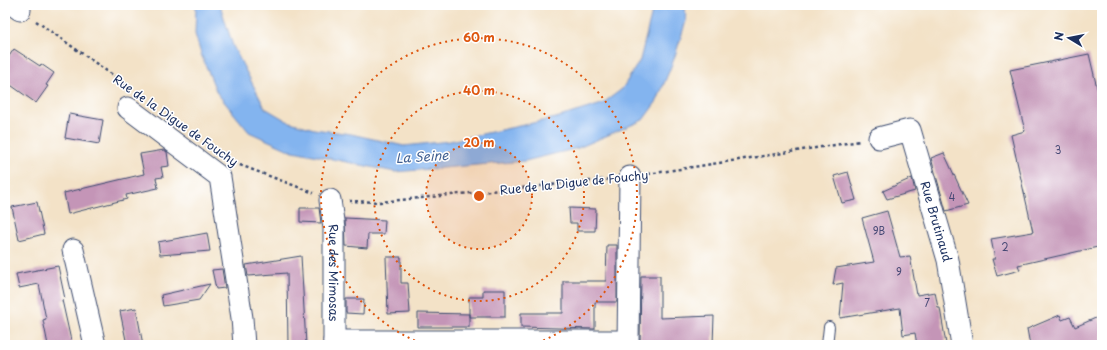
<svg xmlns="http://www.w3.org/2000/svg" width="1107" height="350" font-family="'Playpen Sans',sans-serif">
	<style>
		.water { fill: #83b4ef; stroke: #4f72a6 }
		.building { fill: #c495b7 }
		.lines { fill: none; stroke-linecap: round; stroke-linejoin: round }
		.lane-casing { stroke: #3b4a6e; stroke-width: 12 }
		.street-casing { stroke: #3b4a6e; stroke-width: 23 }
		.path { stroke: #3b4a6e; stroke-width: 2.5; stroke-dasharray: 3 3; stroke-linecap: butt }
		.lane { stroke: #fff; stroke-width: 10 }
		.street { stroke: #fff; stroke-width: 21 }
		.ring { fill: none; stroke: #de5710; stroke-width: 2; stroke-dasharray: 2 4 }
		.labels { text-anchor: middle; dominant-baseline: central; stroke-width: 3; stroke-linejoin: round; paint-order: stroke }
		.number-label { font-size: 10px; fill: #454874 }
		.street-label { font-size: 12px; fill: #1b2f5e; stroke: #fff }
		.water-label { font-size: 13px; font-style: italic; fill: #3f5e91; stroke: #fff }
		.centre { fill: #de5710; stroke: #fff; stroke-width: 2 }
		.ring-label { font-size: 12px; text-anchor: middle; font-weight: bold; fill: #de5710; stroke: #fff; stroke-width: 3; stroke-linejoin: round; paint-order: stroke }
	</style>
	<rect width="100%" height="100%" fill="#fff"/>
	<filter id="ink" filterUnits="userSpaceOnUse"><feTurbulence type="fractalNoise" baseFrequency=".025" numOctaves="2"/><feDisplacementMap in="SourceGraphic" scale="8" xChannelSelector="R" yChannelSelector="G"/><feConvolveMatrix kernelMatrix="1 2 1 2 8 2 1 2 1" color-interpolation-filters="sRGB"/></filter>
	<filter id="wash" filterUnits="userSpaceOnUse"><feTurbulence type="fractalNoise" baseFrequency=".012" numOctaves="4" result="noise"/><feDisplacementMap in="SourceGraphic" scale="16" xChannelSelector="R" yChannelSelector="G"/><feGaussianBlur stdDeviation="0.9" result="paint"/><feColorMatrix in="noise" values="0 0 0 0 0 0 0 0 0 0 0 0 0 0 0 0 0 1.4 0 .05"/><feComposite in="paint" operator="in"/></filter>
	<g filter="url(#wash)">
		<rect width="100%" height="100%" fill="#f3e2c7"/>
		<!-- water -->
		<path class="water" d="M196 5H220L233 46 265 108 287 121 314 129 351 134 404 146 450 141 556 118 602 104 622 89 640 60 652 12 650 5H685L686 21 674 59 657 101 643 120 578 148 525 161 395 172 289 150 249 132 217 93 201 54 195 34Z"/>
		<g id="blocks">
			<!-- building -->
			<g class="building">
				<path d="M14 49 40 66 41 64 54 73 46 85 48 86 36 103 5 81V62Z"/>
				<path d="M1089 54 1102 109V163H1099L1102 177V246L1018 265 1020 270 997 276 992 259H995L991 239 1033 232 1011 135 1025 131 1010 70Z"/>
				<path d="M69 114 103 120 99 144 65 138Z"/>
				<path d="M164 150 167 152 169 166 161 167 163 177 156 178 158 188 126 195 127 199 68 214 64 193 144 174 140 154Z"/>
				<path d="M944 153 968 205 946 211 931 158Z"/>
				<path d="M848 172 856 200 842 203 834 176Z"/>
				<path d="M912 178 915 191 887 199 883 191Z"/>
				<path d="M37 202 44 234 19 240 12 207Z"/>
				<path d="M300 208H319L321 223 300 222Z"/>
				<path d="M569 208 596 209 595 231H577V223H570Z"/>
				<path d="M887 211 900 257 910 256 917 295 935 292 938 308H940L946 344 917 345 915 333 903 335 900 308 840 318 843 283 833 285 836 268 874 262 862 218Z"/>
				<path d="M345 218 385 220 384 234H368L367 248 346 246Z"/>
				<path d="M207 233 210 251 160 255 158 242Z"/>
				<path d="M607 245H617V302H595V329L521 327V313H563V281H606Z"/>
				<path d="M301 256 306 345H288L287 273 248 276 246 265Z"/>
				<path d="M386 257H401V283H408L410 313 388 314Z"/>
				<path d="M58 266 65 299 62 300 72 345H48L43 320 46 319 39 284 19 288 16 274Z"/>
				<path d="M222 269 225 288 216 289 212 270Z"/>
				<path d="M641 276H660V318L714 316 713 344 640 345Z"/>
				<path d="M210 284 199 300 163 306 161 295Z"/>
				<path d="M483 290H505V317H469V297H483Z"/>
				<path d="M346 299H364L363 314 346 313Z"/>
				<path d="M136 308 143 345H127L120 311Z"/>
				<path d="M418 313 469 314V327H418Z"/>
				<path d="M1060 315 1062 320 1070 317 1075 327 1098 317 1102 325V345H1030L1027 329Z"/>
			</g>
		</g>
	</g>
	<g filter="url(#ink)">
		<use href="#blocks" fill-opacity="0" stroke="#3b4a6e" stroke-width="1"/>
		<g class="lines">
			<defs>
				<path id="lane" d="M827 345 829 327"/>
				<g id="street">
					<path d="M13 5 20 10"/>
					<path d="M128 108 220 177 242 318 244 345"/>
					<path id="s1" d="M879 138 910 130 948 260 962 345"/>
					<path id="s2" d="M330 200 334 228V345"/>
					<path d="M73 250 95 345"/>
					<path d="M334 341H628"/>
					<path d="M628 345 630 177"/>
				</g>
			</defs>
			<!-- lane casing -->
			<use href="#lane" class="lane-casing"/>
			<!-- street casing -->
			<use href="#street" class="street-casing"/>
			<!-- path -->
			<g class="path">
				<path d="M36 21 131 88"/>
				<path d="M225 155 240 165 314 193"/>
				<path d="M648 174 860 141"/>
				<path d="M349 201 380 202 611 179"/>
			</g>
			<!-- lane -->
			<use href="#lane" class="lane"/>
			<!-- street -->
			<use href="#street" class="street"/>
		</g>
	</g>
	<!-- distance rings -->
	<circle cx="479" cy="196" r="53" fill="#de5710" fill-opacity=".12"/>
	<g class="ring">
		<circle cx="479" cy="196" r="53"/>
		<circle cx="479" cy="196" r="105"/>
		<path d="M426 345A158 158 0 1 1 532 345"/>
	</g>
	<g class="labels">
		<!-- number labels -->
		<g class="number-label">
			<text x="1058" y="149">3</text>
			<text x="952" y="196">4</text>
			<text x="879" y="230">9B</text>
			<text x="1005" y="246">2</text>
			<text x="899" y="271">9</text>
			<text x="927" y="302">7</text>
		</g>
		<!-- street labels -->
		<g class="street-label">
			<text transform="translate(176 120) rotate(35)">Rue de la Digue de Fouchy</text>
			<text transform="translate(574 182) rotate(-6)">Rue de la Digue de Fouchy</text>
			<text stroke="none"><textPath href="#s1" startOffset="127">Rue Brutinaud</textPath></text>
			<text stroke="none"><textPath href="#s2" startOffset="73">Rue des Mimosas</textPath></text>
		</g>
		<!-- water labels -->
		<g class="water-label">
			<text transform="translate(422 156) rotate(-4)">La Seine</text>
		</g>
	</g>
	<circle cx="479" cy="196" r="6" class="centre"/>
	<g class="ring-label">
		<text x="479" y="42">60 m</text>
		<text x="479" y="95">40 m</text>
		<text x="479" y="147">20 m</text>
	</g>
	<!-- margin -->
	<rect width="1107" height="350" fill="none" stroke="#fff" stroke-width="20"/>
	<!-- north arrow -->
	<g transform="translate(1069 38) rotate(280)" stroke="#ffffff" stroke-width="3" paint-order="stroke">
	<path d="M0-3L7 15L0 10L-7 15Z" fill="#1b2f5e"/>
	<text y="-6" font-size="11" font-weight="bold" text-anchor="middle" fill="#1b2f5e">N</text>
	</g>
</svg>
